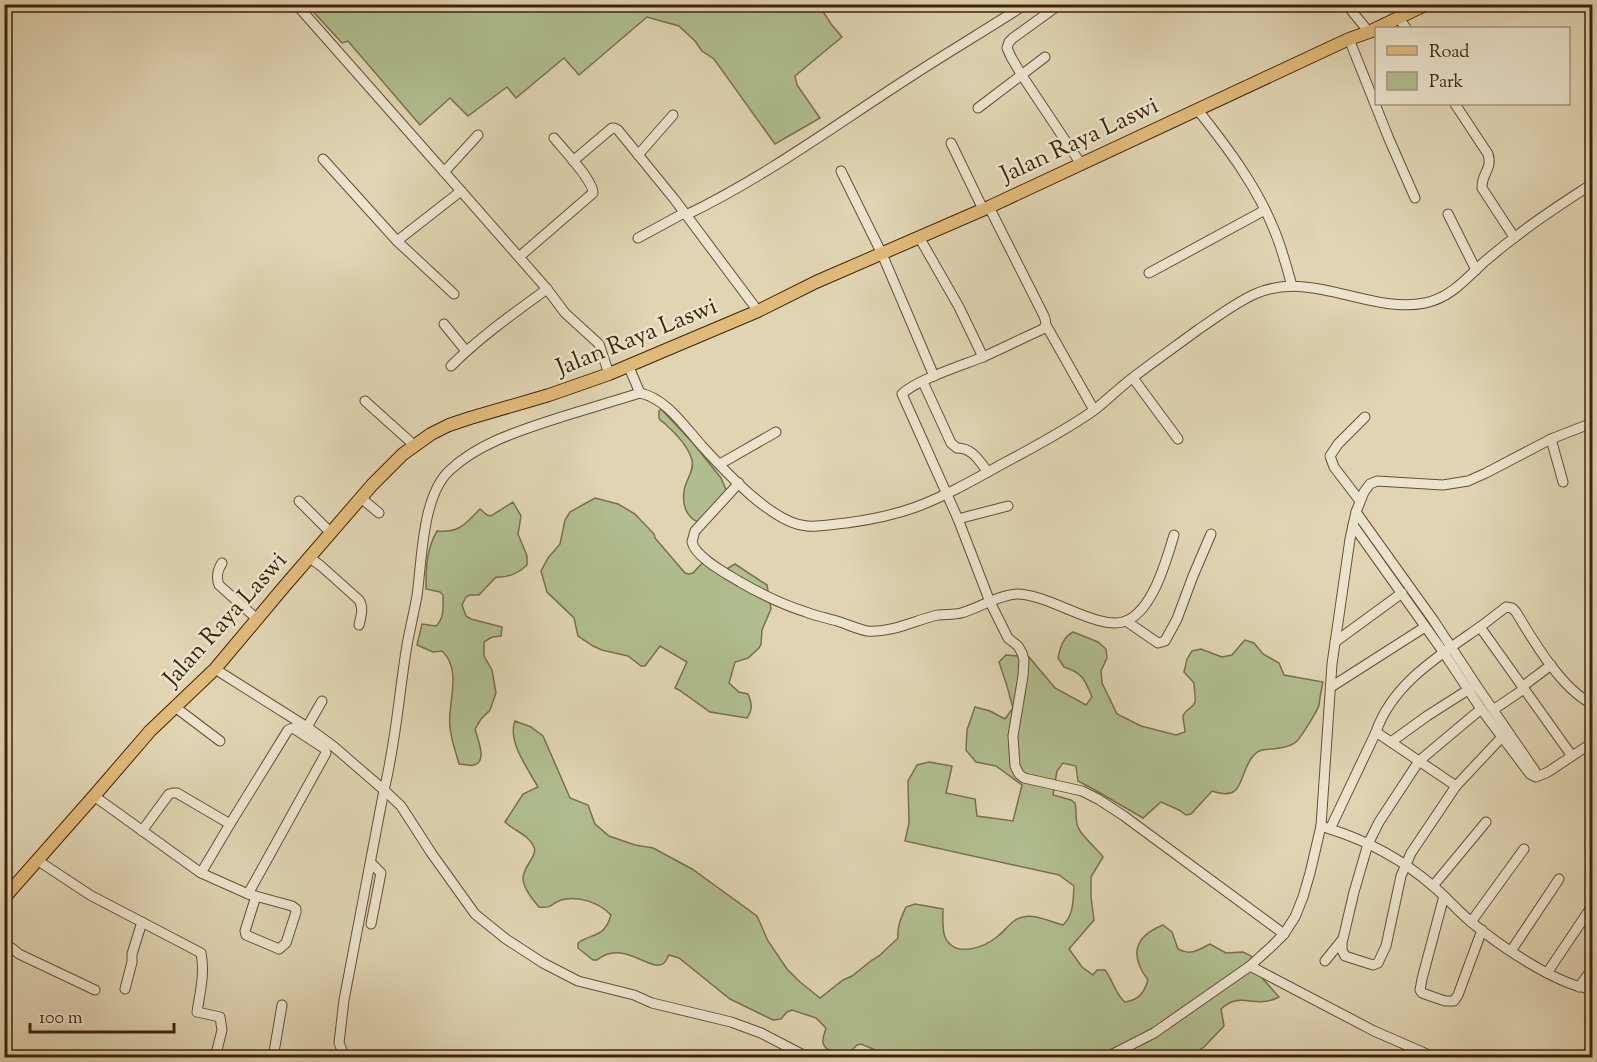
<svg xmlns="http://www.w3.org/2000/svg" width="1597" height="1062" font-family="'Sorts Mill Goudy',serif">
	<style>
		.green { fill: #b0bd8e; stroke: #78704b; stroke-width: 1.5 }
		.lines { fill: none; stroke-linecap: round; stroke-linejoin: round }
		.minor-casing { stroke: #674f32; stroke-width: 11 }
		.major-casing { stroke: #3f2308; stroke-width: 14 }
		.minor { stroke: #ebe3cd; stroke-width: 9 }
		.major { stroke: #e0ba79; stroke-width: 12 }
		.labels { text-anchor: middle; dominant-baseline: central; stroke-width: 5; stroke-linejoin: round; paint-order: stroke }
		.street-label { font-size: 24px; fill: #3f2308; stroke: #ebe3cd }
	</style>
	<rect width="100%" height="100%" fill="#e0d4b2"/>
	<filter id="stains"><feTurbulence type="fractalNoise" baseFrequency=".00333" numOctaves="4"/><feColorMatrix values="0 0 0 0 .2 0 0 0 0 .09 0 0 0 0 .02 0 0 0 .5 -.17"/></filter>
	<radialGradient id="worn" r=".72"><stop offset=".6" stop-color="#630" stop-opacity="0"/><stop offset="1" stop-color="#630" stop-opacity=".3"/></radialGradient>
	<!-- green -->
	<g class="green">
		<path d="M307 5H819L831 24 842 37 795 76 797 85 820 118 775 144 714 59 702 51 695 41 679 26 647 17 579 75 564 58 516 98 507 87 468 116 450 98 420 125 348 41 342 43Z"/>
		<path d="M661 409 693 443 721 478 727 492 698 522C686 517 682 504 684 491 685 481 695 470 692 460 688 447 677 434 667 426 666 424 661 421 660 420 658 417 659 414 659 411Z"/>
		<path d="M595 498 618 504 635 514 654 534 655 538 685 573 689 574 693 573 707 558 725 570 735 564 767 585 771 609 762 630 761 644 759 648 748 658 735 662 729 683 739 692 748 694C752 704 753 709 747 718L710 712 679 690 675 688 687 662 660 646 645 666H641L628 656 602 650 593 646 578 636 574 618 547 592 541 571 548 558 560 544 565 520 570 512Z"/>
		<path d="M513 502 521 516 518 534 527 556V565C519 573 507 578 496 577L479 595H470L466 597 462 605 466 616 471 619 502 627 501 636 492 637 484 642V656L492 670 496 693 490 710 481 719 475 729C477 737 488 762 474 765 470 766 464 764 459 764 456 752 451 740 450 727 447 704 463 670 442 651L433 652 417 645 422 624 436 626C445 618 443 605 443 595L440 592 426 589C426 568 426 550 437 531 460 533 465 524 480 509L487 515 491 516Z"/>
		<path d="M1073 632 1098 642 1106 649 1107 658 1101 671 1102 683 1117 714 1141 726 1176 735 1185 732C1185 727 1183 721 1183 717 1184 709 1193 709 1195 702 1196 698 1194 689 1194 683L1184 672 1187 659 1192 651 1201 649 1222 657 1232 655 1243 642 1245 640 1254 643 1263 654 1279 663 1284 675 1323 682C1321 690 1320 698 1319 705 1318 710 1301 737 1297 741 1293 745 1286 747 1280 748 1271 750 1261 747 1254 755 1237 773 1247 803 1212 791L1191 814 1186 815 1179 810 1161 802 1143 818 1095 790 1078 781 1076 766 1063 763 1057 771 1053 795 1071 800 1075 803C1077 811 1075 820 1078 827 1080 834 1098 850 1103 857L1091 877V897L1094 920 1069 949 1082 967 1093 975 1097 970H1105C1113 980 1115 994 1125 1002 1139 1000 1144 993 1148 980 1130 956 1133 937 1163 925L1172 932 1178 949C1191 956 1198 950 1210 944L1226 953 1243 952 1251 956 1263 979 1279 997C1255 1010 1241 990 1221 1009L1224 1026 1204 1047 1189 1057 902 1058 885 1054 861 1044 857 1045 850 1052C842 1052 826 1054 823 1043 822 1039 825 1032 826 1028L816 1018 792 1010 787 1012 781 1019 773 1020 730 999 679 958 669 955C667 958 666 961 664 963 651 974 624 938 597 960H593L578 948V943C593 932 604 939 611 915 600 903 578 895 561 900 550 904 554 908 539 907 532 899 523 888 523 878 523 867 538 855 534 847 528 834 514 831 505 822L523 794 538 787C528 769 507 741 515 721L531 727 543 736 570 798 588 805 595 824 609 836 635 845 653 848 668 856 692 869 757 916 768 941 787 969 800 982 820 998 843 980 852 976 872 960 879 956 898 938C897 926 901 918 906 907L915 904 943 909C943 917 942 930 945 937 955 959 985 947 998 936 1006 930 1012 919 1023 917 1035 914 1051 922 1063 925 1074 915 1073 900 1074 886L1059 875 905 841 909 823 908 781 917 765 929 762 952 766 946 793 975 799 977 816 1013 821 1022 785 996 766 976 762 966 750 967 730 975 707 990 711 1005 719 1013 708 1007 686 999 662 1006 655 1029 657 1055 688 1086 705 1092 697C1085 680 1083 673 1064 667L1058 658C1060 648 1063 637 1073 632Z"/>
	</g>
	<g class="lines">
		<defs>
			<g id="minor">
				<path d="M296 4 461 191 547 289 565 313 599 344 609 374"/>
				<path d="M1060 4 1013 38 1009 42 1007 48 1011 57 1021 74 1081 164"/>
				<path d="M1105 4 1107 7"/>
				<path d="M1346 4 1369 32"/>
				<path d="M1398 17 1406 28"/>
				<path d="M1349 39 1389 139 1415 198"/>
				<path d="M1455 104 1488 154C1493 169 1481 174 1482 188L1514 237"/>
				<path d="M978 108 1045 57"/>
				<path d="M1197 109C1227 147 1257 186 1275 232 1282 249 1287 268 1292 286"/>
				<path d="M951 143 983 209"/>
				<path d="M638 155 673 115"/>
				<path d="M323 159 397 241 461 191"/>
				<path d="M573 161 612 128H614L618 130 675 200 758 311"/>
				<path d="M841 171 882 254 934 376"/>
				<path d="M444 172 478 135"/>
				<path d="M989 207 1044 316C1046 321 1047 325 1043 329 1023 338 1003 348 983 357 963 365 916 380 902 394L958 519 990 602 1008 638 1018 646 1022 653 1024 660 1023 676 1013 736 1015 766 1019 774 1024 778 1082 791 1098 799 1124 816 1284 934"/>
				<path d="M1448 214 1476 270"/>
				<path d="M686 215C767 176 838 123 913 75 950 51 989 28 1026 4"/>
				<path d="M919 237 959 307 983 357"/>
				<path d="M638 238 684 213"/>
				<path d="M397 241 454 294"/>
				<path d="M519 257 593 193C593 180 563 149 554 138"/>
				<path d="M1149 273 1265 210"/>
				<path d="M444 324 466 351"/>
				<path d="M1046 325 1094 410"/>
				<path d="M628 365 640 393"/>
				<path d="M451 366C480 337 514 313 547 289"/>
				<path d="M1133 378 1178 439"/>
				<path d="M923 382 951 443 957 448C973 448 979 461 988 472"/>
				<path d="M365 401 415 446"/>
				<path d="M1551 439 1563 482"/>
				<path d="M720 464 776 432"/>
				<path d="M739 483 695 531 692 542C695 557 727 574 740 582 761 594 783 605 806 612 816 616 827 618 837 621 847 624 857 629 867 631 892 633 915 620 938 615 946 614 954 615 961 613 979 608 998 595 1017 594 1049 594 1100 632 1126 621 1153 610 1166 561 1174 535"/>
				<path d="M361 498 379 513"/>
				<path d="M299 501 331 533"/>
				<path d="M1360 501 1334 467 1330 456 1338 444 1365 417"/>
				<path d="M1356 512 1434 621 1476 685 1535 771"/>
				<path d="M958 519 1008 506"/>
				<path d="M310 558 321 566 359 600C364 608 361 616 359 625"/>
				<path d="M222 563C217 571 216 577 219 585L257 619"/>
				<path d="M1126 621 1158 643 1165 641 1177 619 1193 576 1211 534"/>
				<path d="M1480 627 1506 607 1512 608 1516 612C1534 642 1561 688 1592 704"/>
				<path d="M1335 642 1402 593"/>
				<path d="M215 669 307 727 333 746 384 790 401 806 432 854 475 914 506 939 543 963 578 981 634 995 652 1003 731 1022 761 1033 809 1058"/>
				<path d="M1331 687 1425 627"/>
				<path d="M1522 687 1551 665"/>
				<path d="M175 707 220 741"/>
				<path d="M1481 709 1419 761 1379 822 1368 844 1354 892 1342 943V950L1345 956 1373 965 1378 963 1386 946 1401 876 1411 853 1456 786 1502 737"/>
				<path d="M1493 710 1524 689"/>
				<path d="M307 727 322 701"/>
				<path d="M1376 732 1456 786"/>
				<path d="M1391 742 1427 716 1471 688"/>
				<path d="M1572 756 1592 743"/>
				<path d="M94 796 201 873 248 894 292 906 296 909V912L286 943 279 949 246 935 245 931 256 896"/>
				<path d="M1321 826 1330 829 1376 732C1392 684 1440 655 1480 627L1572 756 1548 772 1536 777 1530 774 1481 709 1444 653 1353 525"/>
				<path d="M1330 829C1368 841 1404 861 1433 886 1446 897 1457 910 1470 921 1497 944 1558 986 1592 989"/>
				<path d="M142 831 169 794 173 793H177L230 824"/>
				<path d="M37 860 90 895 201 953C205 973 200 993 197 1012L220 1017 222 1030 215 1058"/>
				<path d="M371 863 381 873 371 924"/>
				<path d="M201 873 230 824 288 730 293 728 325 749 326 753 248 894"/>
				<path d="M1433 886 1486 822"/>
				<path d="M1444 896 1422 979 1420 990 1422 993 1445 1001H1454L1458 995 1482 930"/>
				<path d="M1471 922 1524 849"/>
				<path d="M4 942 19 954 95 990"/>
				<path d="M1511 951 1559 879"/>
				<path d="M1325 961 1342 940"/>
				<path d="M1250 966 1374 1031 1436 1058"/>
				<path d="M1547 973 1592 906"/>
				<path d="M1579 987 1592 969"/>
				<path d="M125 989 132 962V954L142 922"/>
				<path d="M273 1058 282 1005"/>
				<path d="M345 1058 339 1043 344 1000 384 790C396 742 399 693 407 645 410 629 414 612 417 596 422 560 422 495 450 470 480 442 522 430 561 417 587 409 613 401 640 393 667 399 684 426 702 446 725 471 773 524 807 526 819 527 833 524 846 523 869 520 894 515 916 507 948 495 977 478 1006 462 1036 446 1066 430 1093 411 1106 401 1118 389 1131 379 1153 362 1176 346 1199 329 1217 317 1235 303 1255 294 1311 269 1369 314 1425 303 1450 298 1466 279 1484 262 1494 254 1504 245 1514 238 1539 218 1566 201 1592 184"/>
				<path d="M1105 1058 1154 1033 1250 966 1272 946 1284 934 1295 917 1303 897 1310 873 1321 826 1332 664 1350 539 1356 512 1364 492 1370 484 1377 481 1443 485 1468 481 1486 473 1551 439 1592 423"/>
			</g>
			<path id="major" d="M4 898 94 796 150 731 215 669 283 588 372 485 403 454 431 434 449 425 470 418 549 395 609 374 758 311 816 282 989 207 1349 39 1369 32 1427 4"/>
		</defs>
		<!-- minor casing -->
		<use href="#minor" class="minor-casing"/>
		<!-- major casing -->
		<use href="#major" class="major-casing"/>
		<!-- minor -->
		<use href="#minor" class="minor"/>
		<!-- major -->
		<use href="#major" class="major"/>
	</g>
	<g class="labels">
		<!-- street labels -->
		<g class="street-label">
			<text transform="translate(1080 141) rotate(-25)">Jalan Raya Laswi</text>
			<text transform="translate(637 338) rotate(-22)">Jalan Raya Laswi</text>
			<text transform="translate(226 620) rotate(-48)">Jalan Raya Laswi</text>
		</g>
	</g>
	<!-- margin -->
	<rect width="1597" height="1062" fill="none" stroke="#e0d4b2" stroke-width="24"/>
	<rect x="6" y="6" width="1585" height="1050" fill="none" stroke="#3f2308" stroke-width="3"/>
	<rect x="12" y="12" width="1573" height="1038" fill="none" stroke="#3f2308" stroke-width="1.5"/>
	<!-- legend -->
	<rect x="1375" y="27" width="195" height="78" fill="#ebe3cd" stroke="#a6967e" stroke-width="1.5"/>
	<rect x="1387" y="46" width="30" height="9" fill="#e0ba79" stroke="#a6967e" stroke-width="1.5"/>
	<text x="1429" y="57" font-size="18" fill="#3f2308">Road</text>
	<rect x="1387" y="72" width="30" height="18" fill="#b0bd8e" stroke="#a6967e" stroke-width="1.5"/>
	<text x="1429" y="87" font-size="18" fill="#3f2308">Park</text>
	<!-- scale -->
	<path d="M30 1023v9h144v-9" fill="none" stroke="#3f2308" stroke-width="3"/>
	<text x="39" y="1023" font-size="18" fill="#3f2308" stroke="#ebe3cd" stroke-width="4.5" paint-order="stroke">100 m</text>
	<rect width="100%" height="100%" filter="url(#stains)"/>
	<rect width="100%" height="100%" fill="url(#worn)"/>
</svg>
